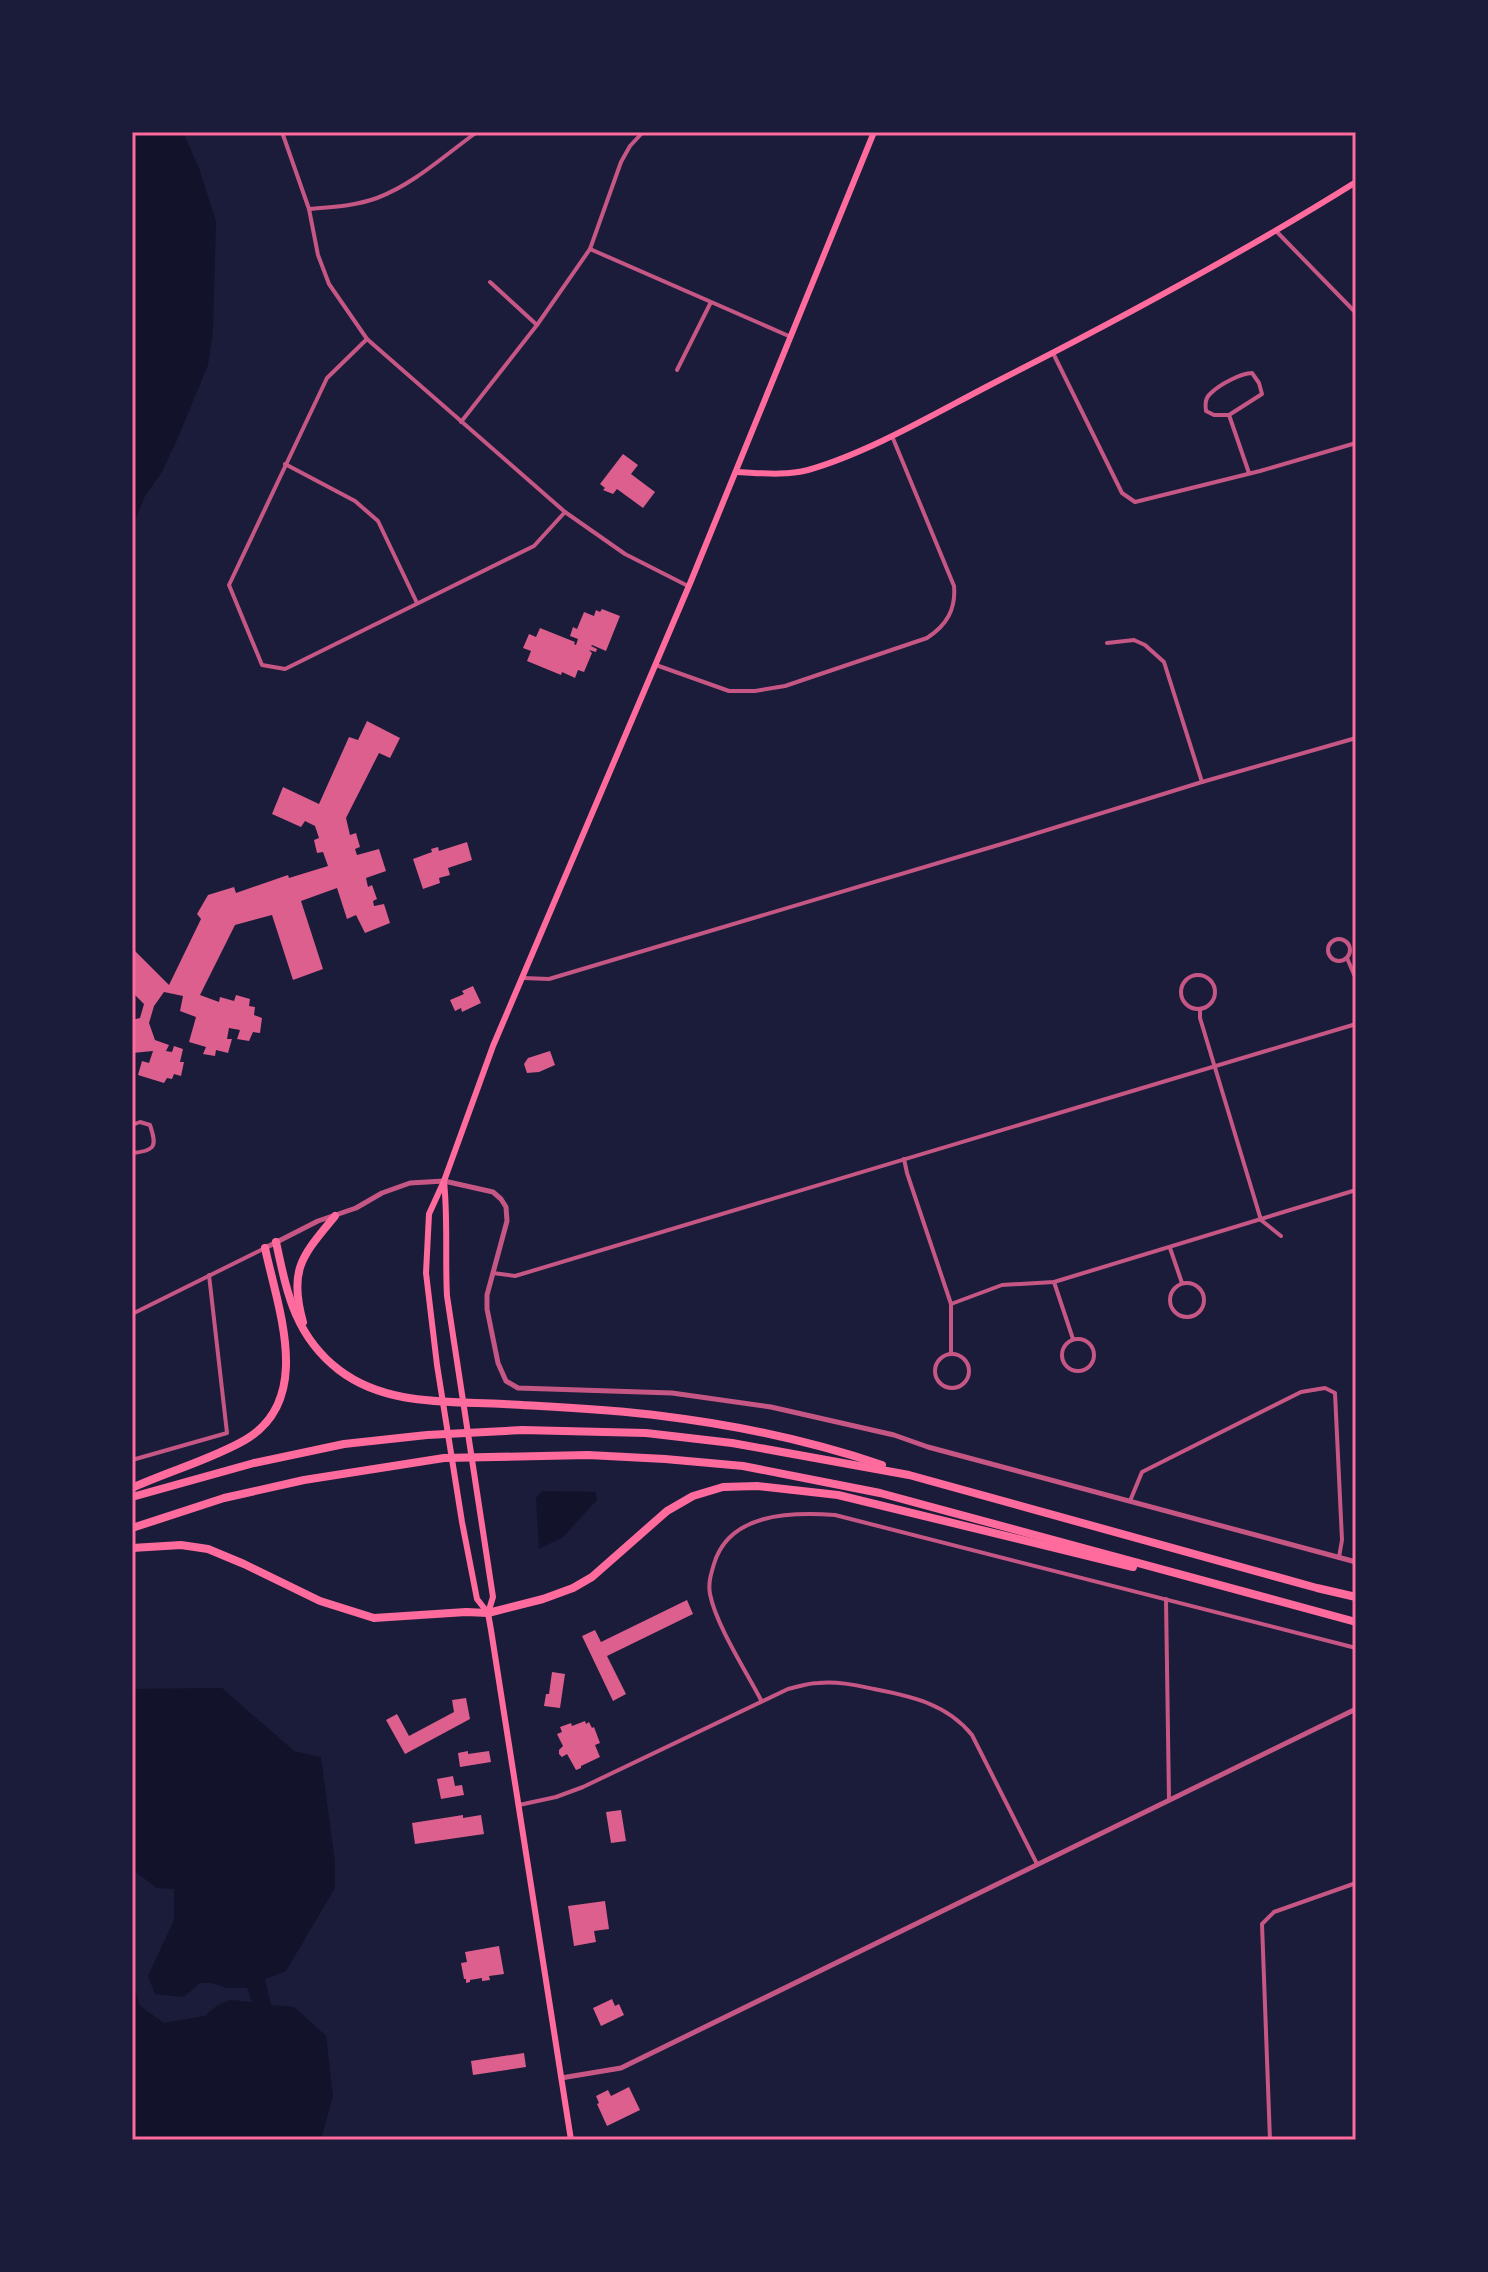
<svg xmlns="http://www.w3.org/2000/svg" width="1488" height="2272" font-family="'PT Sans Narrow',sans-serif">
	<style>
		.water { fill: #12122b }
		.building { fill: #dd5f8e }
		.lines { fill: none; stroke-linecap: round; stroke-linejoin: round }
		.minor { stroke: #c65784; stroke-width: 4 }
		.tertiary { stroke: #c65784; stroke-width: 5 }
		.secondary { stroke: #ff6b9d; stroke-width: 6 }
		.motorway { stroke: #ff6b9d; stroke-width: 8 }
		.neatline { fill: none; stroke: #ff6b9d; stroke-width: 3 }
	</style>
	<rect width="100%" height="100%" fill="#1b1b3a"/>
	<!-- water -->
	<g class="water">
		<path d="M132 132H183L199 168 216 221 213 331 208 365 177 440 162 472 145 496 133 526 132 625Z"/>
		<path d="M542 1491 596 1492 597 1500 563 1537 539 1549 536 1498Z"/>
		<path d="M222 1688 294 1751 321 1757 335 1863V1888L286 1971 265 1979 271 2005 294 2007 326 2036 333 2096 321 2140H132V1979L140 2006 164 2023 205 2016 219 2004 231 2000 252 2002 247 1988H227L212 1983H200L184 1997 155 1994 148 1976 174 1920V1889L157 1888 137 1873 132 1875V1689Z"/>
	</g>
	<!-- building -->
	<g class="building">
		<path d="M623 454 638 465 631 474 655 492 643 508 617 489 613 494 603 490 605 488 600 484Z"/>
		<path d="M602 609 620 616 606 651 592 645 591 646 597 649 596 652 589 650 592 653 584 672 578 670 575 678 562 672 561 675 527 661 531 651 523 648 529 634 536 637 540 628 575 642 574 644 576 645 578 639 570 636 573 627 577 629 584 612 594 616 596 610 600 612Z"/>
		<path d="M367 721 400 738 390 758 379 753 346 818 350 835 356 833 360 847 355 849 357 855 379 849 386 871 366 878 368 887 372 885 377 899 373 901 374 906 384 904 390 923 365 933 356 915 347 919 337 888 301 901 323 969 293 980 272 915 235 925 200 995 219 1002 220 997 234 1001 236 995 250 999 249 1006 255 1007 254 1015 262 1018 260 1033 253 1032 249 1041 237 1039 240 1030 229 1028 227 1039H232L228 1053 216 1050 215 1056 203 1054 206 1047 189 1042 196 1017 180 1011 183 996 164 992 154 1006 149 1023 155 1040 169 1045 166 1051 172 1052 174 1046 183 1049 180 1062H184L181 1076 174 1074 172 1079 167 1078 164 1083 138 1075 142 1061 149 1063 153 1051 132 1053V1020L140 1018 144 1004 132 992V951L134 950 169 985 201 919 197 914 208 895 234 887 236 893 288 875 289 878 328 866 323 852 317 853 314 840 319 838 315 826 305 821 301 827 272 814 283 787 319 804 349 737 358 740Z"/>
		<path d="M467 842 472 860 448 868 450 875 439 878 440 883 423 889 413 859 432 852 431 849 438 847 439 851Z"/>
		<path d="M473 986 481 1003 462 1012 461 1008 455 1011 450 1000 464 994 462 991Z"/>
		<path d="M550 1051 555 1065 539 1072 527 1073 524 1064 528 1058Z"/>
		<path d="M687 1600 693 1614 607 1656 626 1694 613 1701 582 1636 595 1630 601 1642Z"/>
		<path d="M552 1672 565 1674 560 1708 544 1706 546 1694H549Z"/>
		<path d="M466 1698 470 1719 405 1754 386 1720 397 1714 409 1736 454 1712 452 1700Z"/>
		<path d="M585 1721 586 1724 589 1722 592 1728 594 1727 600 1743 595 1745 600 1757 581 1766V1768L576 1770 567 1754 562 1757 559 1754V1750L563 1746 557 1734 562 1732 560 1727 571 1723 572 1726Z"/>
		<path d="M468 1751V1754L489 1751 491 1762 460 1767 458 1753Z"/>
		<path d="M453 1776 455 1786 462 1785 464 1795 441 1799 437 1779Z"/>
		<path d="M621 1810 626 1841 611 1843 606 1812Z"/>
		<path d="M463 1815V1818L481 1815 484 1834 415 1844 412 1823Z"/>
		<path d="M605 1901 609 1929 594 1931 596 1942 574 1946 568 1906Z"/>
		<path d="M499 1946 504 1974 489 1976 490 1980 482 1981V1978L470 1980V1982L466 1983V1979H464L461 1963 467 1962 465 1952Z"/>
		<path d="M612 1999 615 2006 619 2004 624 2015 601 2026 593 2008Z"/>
		<path d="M524 2053 526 2067 473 2075 471 2061Z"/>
		<path d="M629 2087 640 2110 607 2126 597 2104 599 2103 596 2096 608 2090 611 2096Z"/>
	</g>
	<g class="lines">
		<!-- minor -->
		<g class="minor">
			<path d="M282 132 309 209 318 255 329 284 367 339 565 512 625 554 688 586"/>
			<path d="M309 209C332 207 355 206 377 198 414 184 445 155 477 132"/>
			<path d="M1277 232 1356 313"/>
			<path d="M590 249 791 337"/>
			<path d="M490 282 537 325"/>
			<path d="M367 339 327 378 229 585 262 665 285 669 534 546 565 512"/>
			<path d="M1053 353 1122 493 1135 502 1260 471 1356 443"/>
			<path d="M677 370 711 302"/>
			<path d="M1229 415H1214L1206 411C1205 404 1205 398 1211 393 1219 385 1241 373 1252 373L1259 383 1262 394 1229 415 1249 473"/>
			<path d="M461 422 537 325 590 249 621 162 630 146 643 132"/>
			<path d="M285 464 355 501 378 521 417 603"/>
			<path d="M1107 643 1134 640 1145 645 1164 662 1202 782"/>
			<path d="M656 665 729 691H755L785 686 927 638C947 625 956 609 954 586L892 436"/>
			<circle cx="1339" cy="950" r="11"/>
			<path d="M1347 958 1356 979"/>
			<circle cx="1198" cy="992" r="17"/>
			<path d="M523 978 549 979 1005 843 1202 782 1356 738"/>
			<path d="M1200 1009V1018L1261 1220"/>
			<path d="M132 1125 140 1122 150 1125C157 1146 156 1151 132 1153"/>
			<path d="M904 1159 907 1173 951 1304V1354"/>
			<path d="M1261 1220 1281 1236"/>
			<path d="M1170 1248 1182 1283"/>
			<path d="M493 1273 515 1276 1356 1024"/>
			<path d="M1054 1282 1073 1339"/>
			<circle cx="1187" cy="1300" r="17"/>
			<path d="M951 1304 1002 1285 1054 1282 1356 1190"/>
			<path d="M132 1314 265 1248"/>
			<circle cx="1078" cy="1355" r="16"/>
			<circle cx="952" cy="1371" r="17"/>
			<path d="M132 1460 227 1433 209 1275"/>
			<path d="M1130 1501 1142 1472 1301 1392 1325 1388 1335 1393 1342 1540 1339 1557"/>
			<path d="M1166 1599 1169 1800"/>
			<path d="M761 1700C746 1671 716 1625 710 1594 708 1583 711 1574 714 1564 729 1513 790 1512 835 1515L1356 1648"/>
			<path d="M519 1805 556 1797 583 1787 788 1689C798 1687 808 1683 818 1683 837 1681 855 1685 874 1689 911 1696 947 1704 972 1735L1037 1864"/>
			<path d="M1270 2140 1262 1924 1274 1912 1356 1883"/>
		</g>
		<!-- tertiary -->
		<g class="tertiary">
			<path d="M265 1248 318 1221 356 1208 382 1193 410 1183 444 1181 493 1192 501 1199 506 1207 507 1221 487 1295V1309L498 1363 506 1381 518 1388 672 1393 771 1407 894 1435 928 1447 1356 1562"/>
			<path d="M561 2078 621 2068 1356 1709"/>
		</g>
		<!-- secondary -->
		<g class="secondary">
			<path d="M736 472C761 473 784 476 808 470 868 453 934 414 990 385 1114 322 1238 256 1356 182"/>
			<path d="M444 1181C448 1219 445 1258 447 1296L493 1597 488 1613"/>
			<path d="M571 2140 491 1630 488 1613 477 1599 462 1522 437 1365 426 1273 429 1214 444 1181 493 1046 691 581 874 132"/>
		</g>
		<!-- motorway -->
		<g class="motorway">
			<path d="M276 1242C287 1293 295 1336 339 1370 386 1406 448 1401 504 1404 556 1407 610 1409 662 1416 736 1425 811 1441 882 1465"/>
			<path d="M303 1322C288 1269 303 1255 335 1216"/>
			<path d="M132 1488C169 1471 210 1460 245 1440 314 1400 278 1309 265 1248"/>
			<path d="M132 1497 254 1463 344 1444 427 1435 522 1430 646 1433 732 1443 909 1475 1317 1588 1356 1597"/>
			<path d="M132 1528 224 1498 304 1480 444 1458 588 1455 665 1459 743 1466 880 1493 1356 1622"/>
			<path d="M132 1548 181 1545 208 1549 244 1564 320 1601 374 1618 466 1612 488 1613 543 1599 573 1588 592 1577 667 1511 693 1496 723 1487 757 1486 838 1495 1133 1567"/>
		</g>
	</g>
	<!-- border -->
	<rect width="1488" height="2272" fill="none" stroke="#1b1b3a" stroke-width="268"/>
	<rect x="134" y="134" width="1220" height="2004" class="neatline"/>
</svg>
